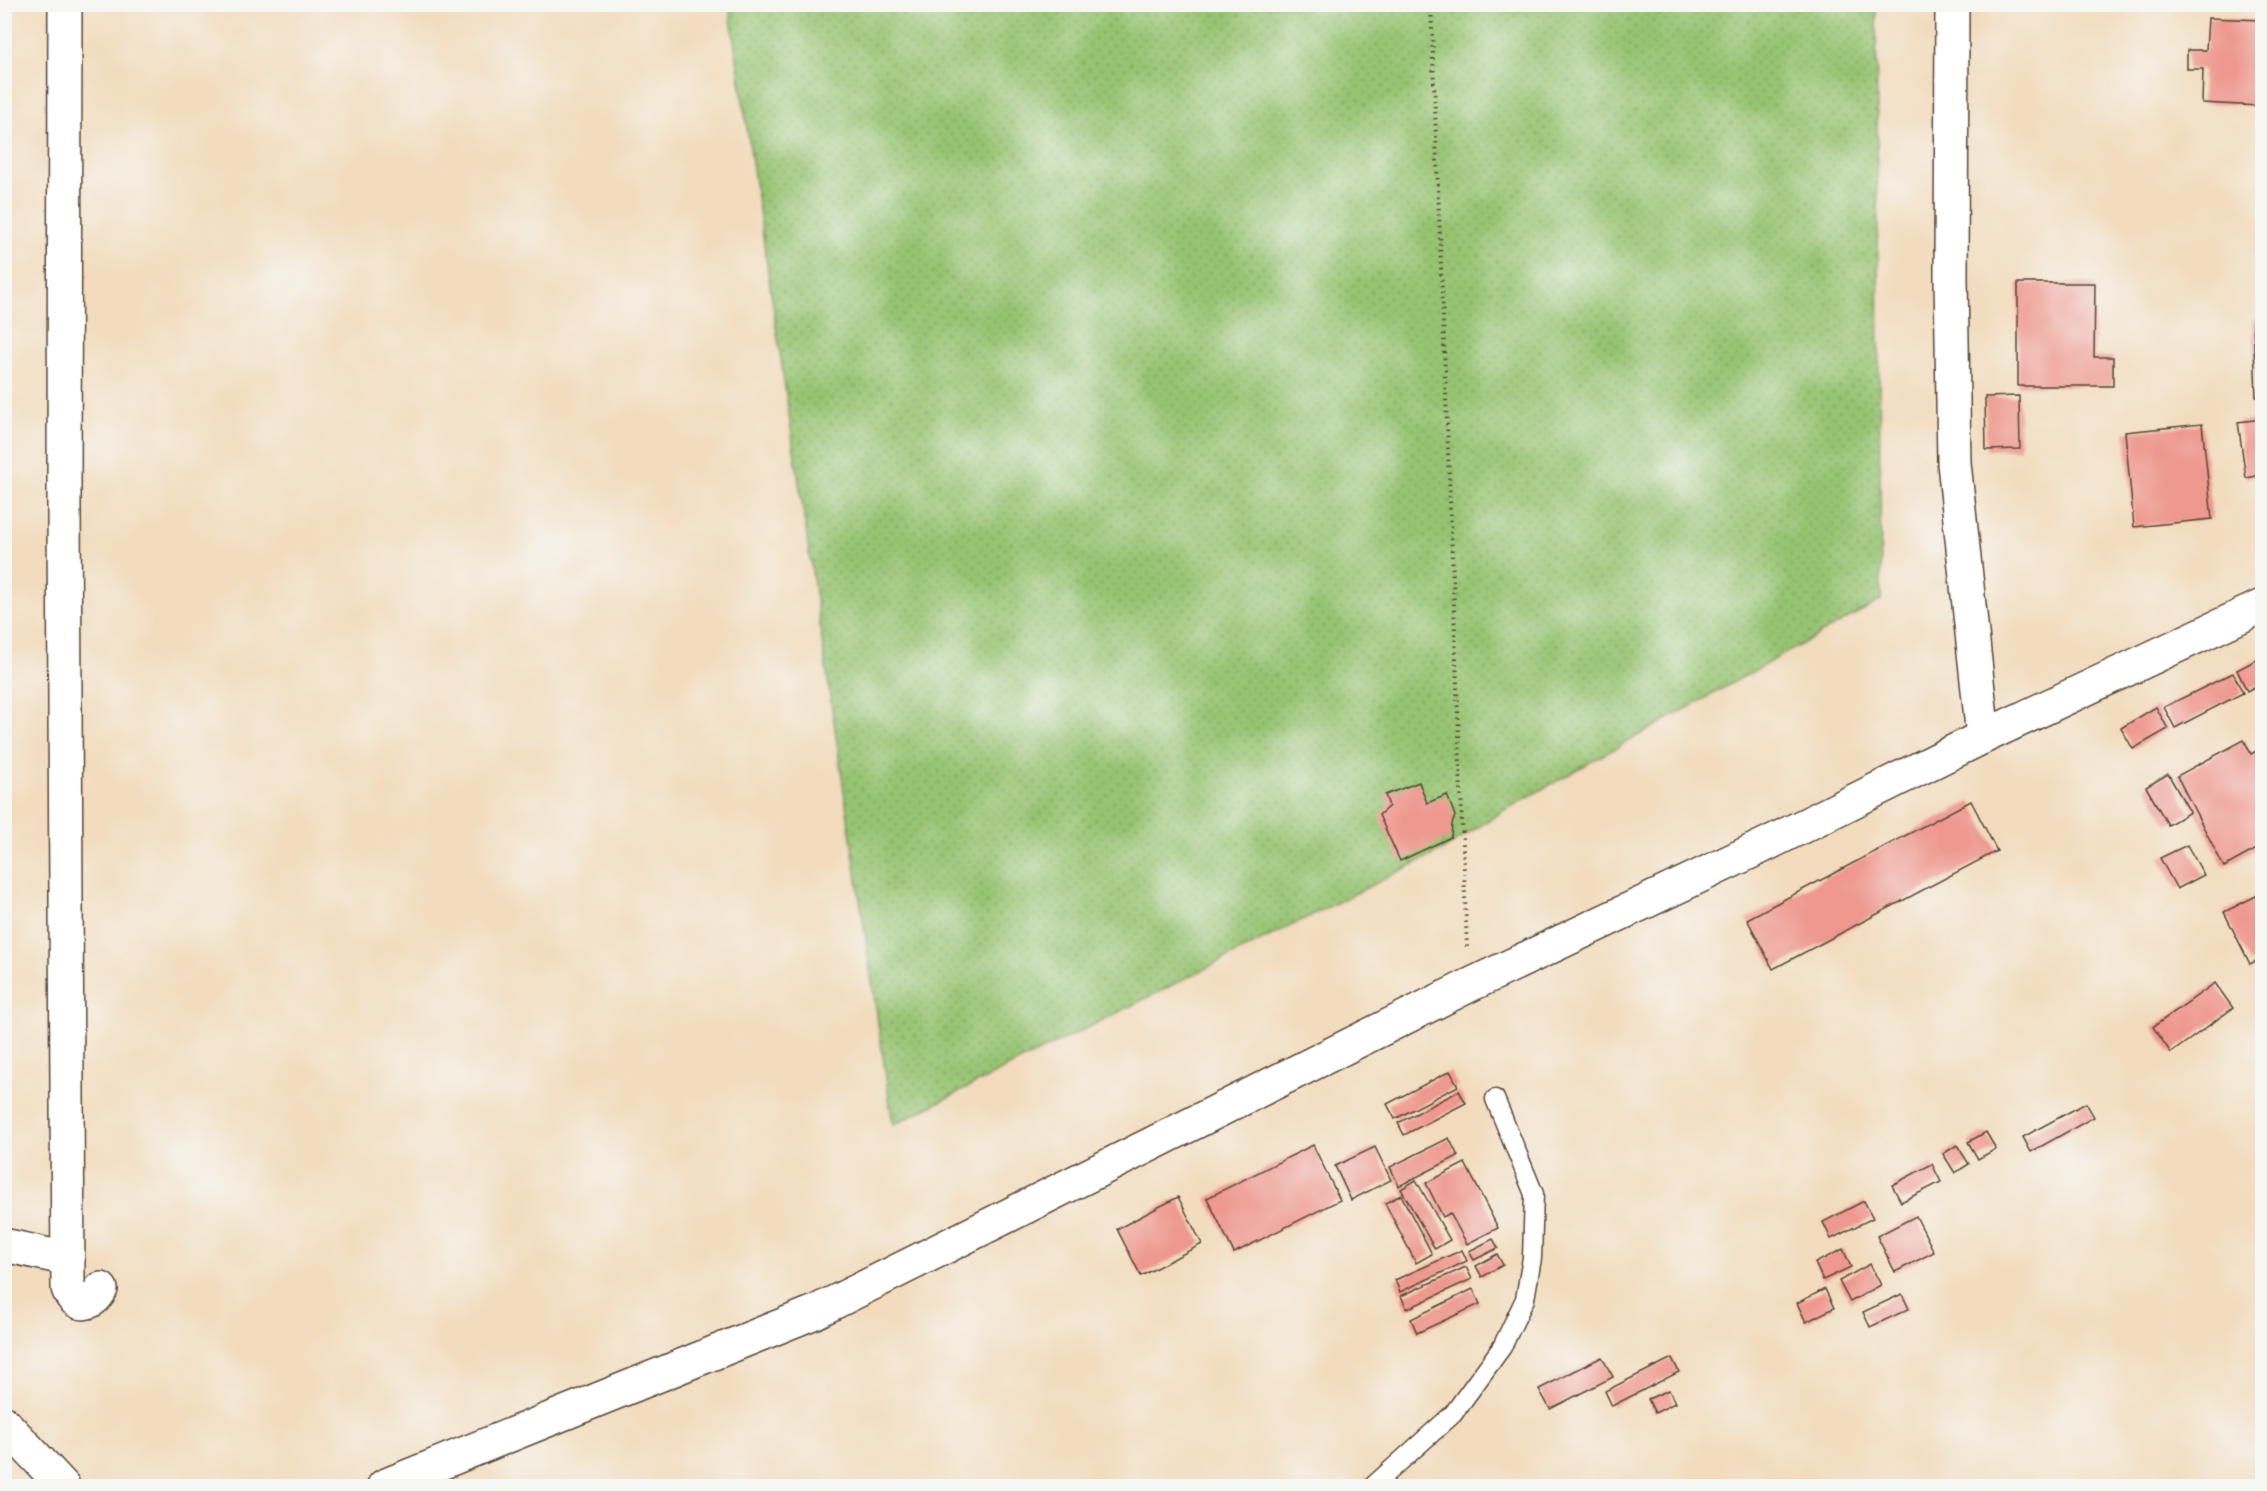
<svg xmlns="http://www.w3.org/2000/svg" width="2267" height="1491" font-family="'Shantell Sans',sans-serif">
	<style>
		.grass { fill: url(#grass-dots); stroke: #697748; stroke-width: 1.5 }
		.building { fill: #ee988e }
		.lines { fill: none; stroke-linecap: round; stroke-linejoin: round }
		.service-casing { stroke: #564536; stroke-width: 21 }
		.minor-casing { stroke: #564536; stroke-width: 36 }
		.path { stroke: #564536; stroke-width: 4; stroke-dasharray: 1.5 4.5; stroke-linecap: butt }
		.service { stroke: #fff; stroke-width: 18 }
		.minor { stroke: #fff; stroke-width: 33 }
	</style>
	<defs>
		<pattern id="grass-dots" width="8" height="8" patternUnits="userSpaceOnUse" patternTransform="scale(1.5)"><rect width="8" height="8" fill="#97c472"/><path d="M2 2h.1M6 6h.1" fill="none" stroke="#7c9f5d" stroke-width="1.8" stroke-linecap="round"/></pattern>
	</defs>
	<rect width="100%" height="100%" fill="#f6f6f2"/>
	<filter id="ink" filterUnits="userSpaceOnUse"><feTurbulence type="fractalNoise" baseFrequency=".0167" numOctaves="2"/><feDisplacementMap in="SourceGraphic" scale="12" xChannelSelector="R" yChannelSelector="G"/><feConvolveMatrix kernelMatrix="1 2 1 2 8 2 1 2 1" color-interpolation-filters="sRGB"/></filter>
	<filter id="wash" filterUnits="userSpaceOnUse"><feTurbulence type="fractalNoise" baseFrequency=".008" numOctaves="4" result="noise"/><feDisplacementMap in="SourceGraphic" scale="24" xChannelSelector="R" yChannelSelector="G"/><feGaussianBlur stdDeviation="1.35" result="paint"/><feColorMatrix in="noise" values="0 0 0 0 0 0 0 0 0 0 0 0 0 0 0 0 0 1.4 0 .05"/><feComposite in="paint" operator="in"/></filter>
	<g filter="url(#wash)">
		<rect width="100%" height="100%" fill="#f2dcbd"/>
		<!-- grass -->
		<path class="grass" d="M729 5H1876L1881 600 1503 811 1442 850 893 1125Z"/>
		<g id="blocks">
			<!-- building -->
			<g class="building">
				<path d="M2208 18 2262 20 2258 106 2202 103 2203 69H2187V50H2206Z"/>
				<path d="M2018 283H2095L2094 357H2113V386H2018Z"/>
				<path d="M2253 319H2262V397H2256Z"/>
				<path d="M2019 396 2020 449 1986 450 1985 397Z"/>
				<path d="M2262 419V475L2246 478 2238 422Z"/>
				<path d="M2202 424 2212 519 2134 527 2125 432Z"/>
				<path d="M2262 657V683L2247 691 2237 670Z"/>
				<path d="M2233 673 2243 693 2175 728 2164 707Z"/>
				<path d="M2156 707 2168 729 2133 749 2121 728Z"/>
				<path d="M2244 740 2251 754 2262 748V846L2224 867 2177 776Z"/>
				<path d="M2168 774 2190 812 2168 825 2146 787Z"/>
				<path d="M1419 782 1427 803 1447 795 1455 816 1452 824 1451 837 1400 861 1379 815 1389 806 1385 795Z"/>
				<path d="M1971 801 1997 851 1773 969 1747 919Z"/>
				<path d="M2187 845 2204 875 2177 889 2160 858Z"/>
				<path d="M2262 893V958L2250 964 2224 912Z"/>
				<path d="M2215 983 2233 1008 2171 1053 2153 1027Z"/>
				<path d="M1450 1071 1458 1086 1395 1119 1387 1104Z"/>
				<path d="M1459 1091 1466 1103 1404 1135 1398 1123Z"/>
				<path d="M2086 1103 2094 1117 2031 1152 2023 1137Z"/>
				<path d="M1986 1132 1996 1149 1978 1159 1968 1142Z"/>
				<path d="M1449 1138 1458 1156 1399 1186 1390 1167Z"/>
				<path d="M1313 1145 1340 1200 1234 1253 1207 1198Z"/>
				<path d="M1957 1145 1969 1164 1955 1173 1943 1154Z"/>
				<path d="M1375 1147 1391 1180 1351 1200 1335 1166Z"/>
				<path d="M1465 1163 1498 1228 1467 1244 1450 1213 1443 1217 1426 1183Z"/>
				<path d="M1932 1164 1941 1182 1901 1202 1892 1185Z"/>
				<path d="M1416 1180 1450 1240 1435 1249 1401 1189Z"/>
				<path d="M1401 1195 1432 1254 1416 1263 1385 1203Z"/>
				<path d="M1178 1197 1202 1244 1141 1276 1117 1229Z"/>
				<path d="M1864 1201 1873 1218 1831 1239 1823 1222Z"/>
				<path d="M1916 1216 1934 1252 1895 1272 1877 1236Z"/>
				<path d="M1493 1239 1498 1248 1474 1260 1469 1251Z"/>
				<path d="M1843 1249 1851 1267 1823 1280 1815 1263Z"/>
				<path d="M1462 1250 1467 1261 1400 1292 1395 1280Z"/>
				<path d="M1497 1254 1503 1265 1482 1277 1476 1266Z"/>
				<path d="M1870 1264 1881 1285 1850 1302 1839 1281Z"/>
				<path d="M1466 1267 1472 1279 1407 1309 1401 1296Z"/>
				<path d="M1473 1289 1480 1304 1417 1333 1411 1319Z"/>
				<path d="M1825 1289 1834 1308 1806 1322 1797 1303Z"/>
				<path d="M1902 1294 1909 1309 1870 1327 1863 1312Z"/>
				<path d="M1602 1357 1613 1377 1550 1409 1539 1389Z"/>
				<path d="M1672 1358 1679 1372 1612 1406 1605 1391Z"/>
				<path d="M1669 1390 1675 1403 1655 1413 1648 1399Z"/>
			</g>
		</g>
	</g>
	<g filter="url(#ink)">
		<use href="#blocks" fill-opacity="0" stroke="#564536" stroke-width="1.5"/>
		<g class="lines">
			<defs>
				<path id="service" d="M1373 1486 1453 1414 1502 1347 1525 1299 1532 1258 1534 1194 1495 1099"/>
				<g id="minor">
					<path d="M65 4 64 506 68 1288C75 1309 93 1306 101 1289"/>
					<path d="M1952 4 1951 278 1954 463 1983 737"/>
					<path d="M4 1245 68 1259"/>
					<path d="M4 1423 63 1486"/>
					<path d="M384 1486 815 1312 1468 986 1763 846 1983 737 2262 606"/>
				</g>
			</defs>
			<!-- service casing -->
			<use href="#service" class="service-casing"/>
			<!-- minor casing -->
			<use href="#minor" class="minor-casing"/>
			<!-- path -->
			<path class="path" d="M1431 4 1467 948"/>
			<!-- service -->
			<use href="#service" class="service"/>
			<!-- minor -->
			<use href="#minor" class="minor"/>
		</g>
	</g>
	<!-- margin -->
	<rect width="2267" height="1491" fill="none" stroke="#f6f6f2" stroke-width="24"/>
</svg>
